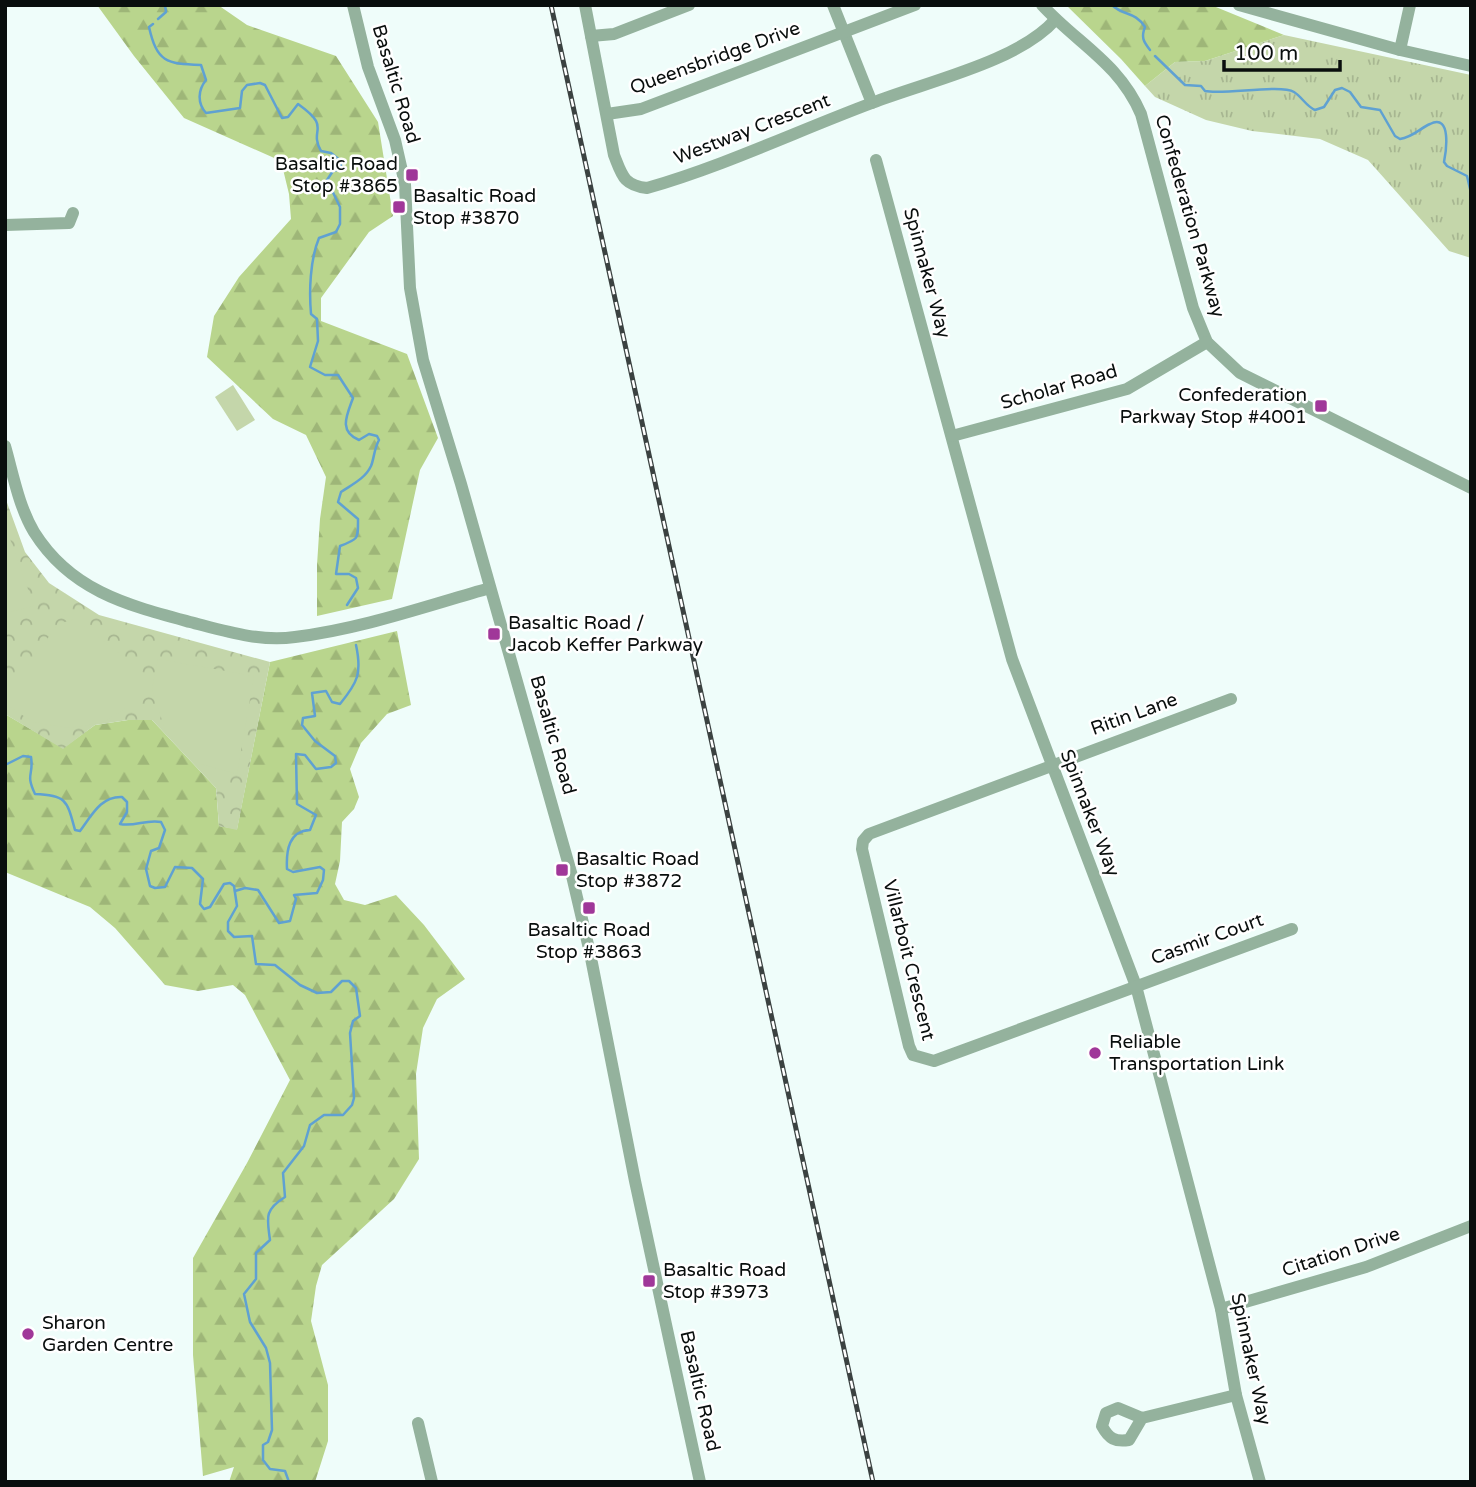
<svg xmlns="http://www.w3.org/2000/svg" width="1476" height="1487" font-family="'Varela Round',sans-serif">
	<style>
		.grass { fill: url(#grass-tufts) }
		.forest { fill: url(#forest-firs) }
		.park { fill: url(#park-crowns) }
		.pitch { fill: #c4d6aa }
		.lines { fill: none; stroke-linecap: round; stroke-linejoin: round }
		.stream { stroke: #5fa1d2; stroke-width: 2.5 }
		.minor { stroke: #94b29d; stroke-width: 12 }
		.rail-casing { stroke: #3b4241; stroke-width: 5 }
		.rail { stroke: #fff; stroke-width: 2.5; stroke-dasharray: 8; stroke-linecap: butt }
		.poi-dot { fill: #a03799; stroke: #fff; stroke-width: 2.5 }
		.labels { text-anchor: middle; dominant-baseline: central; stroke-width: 5; stroke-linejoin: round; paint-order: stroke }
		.street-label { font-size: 19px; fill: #090e0d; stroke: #fff }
		.poi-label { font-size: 19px; fill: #090e0d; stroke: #fff; text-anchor: start }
	</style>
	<defs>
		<pattern id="grass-tufts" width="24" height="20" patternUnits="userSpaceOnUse" patternTransform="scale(1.75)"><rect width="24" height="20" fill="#c4d6aa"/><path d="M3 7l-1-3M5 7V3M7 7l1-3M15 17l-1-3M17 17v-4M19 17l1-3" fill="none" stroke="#a7b691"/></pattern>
		<pattern id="forest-firs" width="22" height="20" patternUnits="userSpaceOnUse" patternTransform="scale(1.75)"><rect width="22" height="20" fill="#b9d58d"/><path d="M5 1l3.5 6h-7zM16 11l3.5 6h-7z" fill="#9eb678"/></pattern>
		<pattern id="park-crowns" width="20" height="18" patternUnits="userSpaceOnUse" patternTransform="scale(1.75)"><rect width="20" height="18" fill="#c4d6aa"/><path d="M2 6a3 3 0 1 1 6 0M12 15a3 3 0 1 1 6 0" fill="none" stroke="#a7b691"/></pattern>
	</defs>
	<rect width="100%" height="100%" fill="#effdfa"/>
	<!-- grass -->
	<path class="grass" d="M1284 35 1471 75V258L1449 251 1368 160 1320 139 1252 131 1206 120 1155 97 1145 86 1175 62 1205 61Z"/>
	<!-- forest -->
	<g class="forest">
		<path d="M97 5H218L247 25 336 56 378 122 393 216 369 232 321 298V321L407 354 438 438 420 470 392 599 317 616V565L320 519 326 477 306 435 273 419 207 357 214 316 239 277 291 219 289 194 281 161 184 118 134 56Z"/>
		<path d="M1066 5H1211L1284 35 1205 61 1175 62 1145 86 1121 59Z"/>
		<path d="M397 631 411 705 387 714 361 743 350 769 359 797 354 809 342 822 340 861 335 884 344 900 365 905 396 895 424 925 465 979 437 999 423 1028 416 1074 419 1159 394 1199 322 1265 316 1286 311 1321 328 1385V1441L315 1482H229L234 1467 203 1476 193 1355V1258L247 1163 290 1080 245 995 233 985 198 991 165 985 115 928 90 907 5 872V714L63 748 95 725 128 720H152L216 788 219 826 237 829 270 662Z"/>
	</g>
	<!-- park -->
	<path class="park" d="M5 497 25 552 49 583 99 615 270 662 237 830 219 826 216 788 152 720H128L95 725 63 749 5 714Z"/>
	<!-- pitch -->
	<g class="pitch">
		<path d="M233 385 255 420 237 431 215 397Z"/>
		<path d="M5 525 34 606 5 613Z"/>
		<path d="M75 619 150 678 128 707 102 723 68 728 33 722 5 704V697L58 624Z"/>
		<path d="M158 659 254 676 237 774 201 764 166 733 152 689Z"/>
	</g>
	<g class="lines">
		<!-- stream -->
		<g class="stream">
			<path d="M1112 5C1123 16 1135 11 1145 27 1141 37 1143 41 1150 50"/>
			<path d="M158 19 166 12 165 5"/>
			<path d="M153 24 149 27C157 62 166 64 201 65L206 80C198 90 197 103 206 113L240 108 242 91 247 85 260 83 265 85 282 118 288 117 298 104C333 129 308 128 321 151L331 153 341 161V169L333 171 327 180 340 207V224L336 232 319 238C310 260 309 291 311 314L317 319 318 341 310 367 325 375H338L353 398C347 415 338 431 359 440L369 434 377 436 379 440C374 449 374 459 371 466 365 479 351 485 341 492L338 502 358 519C358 539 359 539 340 546L336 574H349L356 578 358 588 347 605"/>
			<path d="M1155 56 1185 85 1201 86 1205 91C1224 95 1281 84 1294 92 1302 97 1306 106 1315 110L1324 107 1335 90 1342 88 1350 92 1361 107 1380 110 1395 136 1400 139C1413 137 1419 129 1430 124 1452 113 1446 152 1444 162L1447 166 1467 176 1471 193"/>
			<path d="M5 765 23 756 31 757C34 776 25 773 35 794 67 795 67 801 75 830L80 831C92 815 101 796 122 797L127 802V812L120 824C135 827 146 819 161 822L165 830 159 848 151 851 146 869 150 886 155 888 165 887 175 867 192 868 203 879 200 904 204 909 210 907 224 884 230 883 234 886 237 906 228 922V931L234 937 252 936 256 964 275 965 300 985 317 993 331 992 342 981H349L356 988 360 1016 353 1021 350 1033 354 1098 352 1105 343 1115H324L310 1125 304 1146 283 1173 285 1197C264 1210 267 1218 270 1240L256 1253V1279L244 1294 250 1322 266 1348 270 1363 272 1430 268 1442 263 1445V1460L270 1469 285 1471 289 1482"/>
			<path d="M235 891 245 888 258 890 279 923 290 921 296 899 294 895 317 893 323 880 324 870 320 867 293 872 287 869C286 850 289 831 310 830L316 815 297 804 296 754 305 755 316 769 331 767 336 763 335 756 315 741 302 725 303 718 315 716 312 693 326 691 332 702 340 704C358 682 362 673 356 645"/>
		</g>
		<!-- minor -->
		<g class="minor">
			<path d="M353 5 368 67 395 140 405 184 410 288 423 360 461 484 572 876 590 953 635 1181 700 1482"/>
			<path d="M585 5 614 155C622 175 623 185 647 188 724 166 797 131 872 103 925 82 1018 62 1055 20"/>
			<path d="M833 5 872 103"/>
			<path d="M1042 5C1078 44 1119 63 1141 114L1193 308 1207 342 1240 373 1471 488"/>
			<path d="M1239 5 1400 50 1471 66"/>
			<path d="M591 36 614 34 689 5"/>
			<path d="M1400 50 1410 5"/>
			<path d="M607 114 641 109 915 5"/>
			<path d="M876 160 1012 659 1136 986 1221 1309 1236 1395 1260 1482"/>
			<path d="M5 225 69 223 73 213"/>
			<path d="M952 436 1127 389 1207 342"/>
			<path d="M5 446C13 474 19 507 34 532 71 591 127 605 190 622 225 631 259 642 295 637 361 629 426 606 490 588"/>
			<path d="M1231 699 869 834 863 841 862 849 909 1046 913 1055 934 1061 1292 929"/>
			<path d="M1221 1309 1366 1267 1471 1226"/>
			<path d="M1142 1418 1129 1440C1115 1442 1109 1439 1102 1426L1106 1413 1118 1408 1142 1418 1236 1395"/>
			<path d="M418 1423 432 1482"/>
		</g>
		<defs>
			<path id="rail" d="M551 5 873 1482"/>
		</defs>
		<!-- rail casing -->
		<use href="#rail" class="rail-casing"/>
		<!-- rail -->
		<use href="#rail" class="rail"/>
	</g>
	<!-- markers -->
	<g class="poi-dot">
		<rect x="405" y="168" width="14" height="14" rx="3.5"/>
		<rect x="392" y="200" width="14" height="14" rx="3.5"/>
		<rect x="1314" y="399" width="14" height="14" rx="3.5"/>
		<rect x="487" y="627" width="14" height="14" rx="3.5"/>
		<rect x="555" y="863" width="14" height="14" rx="3.5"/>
		<rect x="582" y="901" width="14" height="14" rx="3.5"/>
		<circle cx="1095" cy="1053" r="7"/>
		<rect x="642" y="1274" width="14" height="14" rx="3.5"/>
		<circle cx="28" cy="1334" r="7"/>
	</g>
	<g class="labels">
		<!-- street labels -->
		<g class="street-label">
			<text transform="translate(715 58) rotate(-20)">Queensbridge Drive</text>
			<text transform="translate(396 84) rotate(73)">Basaltic Road</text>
			<text transform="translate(752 129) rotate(-21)">Westway Crescent</text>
			<text transform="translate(1190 216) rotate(74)">Confederation Parkway</text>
			<text transform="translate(927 273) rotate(75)">Spinnaker Way</text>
			<text transform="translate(1059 387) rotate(-16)">Scholar Road</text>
			<text transform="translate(1134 714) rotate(-20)">Ritin Lane</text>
			<text transform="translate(553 735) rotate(74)">Basaltic Road</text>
			<text transform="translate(1090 813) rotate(69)">Spinnaker Way</text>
			<text transform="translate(1207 939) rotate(-20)">Casmir Court</text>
			<text transform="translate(909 960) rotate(76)">Villarboit Crescent</text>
			<text transform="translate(1341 1252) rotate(-18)">Citation Drive</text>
			<text transform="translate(1251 1359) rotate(78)">Spinnaker Way</text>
			<text transform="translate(700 1391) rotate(77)">Basaltic Road</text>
		</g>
		<!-- poi labels -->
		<g class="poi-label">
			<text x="398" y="164" text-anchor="end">Basaltic Road<tspan x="398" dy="22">Stop #3865</tspan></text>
			<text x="413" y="196">Basaltic Road<tspan x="413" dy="22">Stop #3870</tspan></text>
			<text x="1307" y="395" text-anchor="end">Confederation<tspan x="1307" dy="22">Parkway Stop #4001</tspan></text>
			<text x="508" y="623">Basaltic Road /<tspan x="508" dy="22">Jacob Keffer Parkway</tspan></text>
			<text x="576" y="859">Basaltic Road<tspan x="576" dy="22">Stop #3872</tspan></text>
			<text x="589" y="930" text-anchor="middle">Basaltic Road<tspan x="589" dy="22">Stop #3863</tspan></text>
			<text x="1109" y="1042">Reliable<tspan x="1109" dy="22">Transportation Link</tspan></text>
			<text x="663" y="1270">Basaltic Road<tspan x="663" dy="22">Stop #3973</tspan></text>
			<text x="42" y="1323">Sharon<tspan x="42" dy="22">Garden Centre</tspan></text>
		</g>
	</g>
	<!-- border -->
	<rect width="1476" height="1487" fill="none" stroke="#090e0d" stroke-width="14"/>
	<!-- scale -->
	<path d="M1224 60v10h116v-10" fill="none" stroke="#090e0d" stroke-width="3.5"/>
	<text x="1234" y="60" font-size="21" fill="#090e0d" stroke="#ffffff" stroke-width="5" paint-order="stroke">100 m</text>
</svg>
